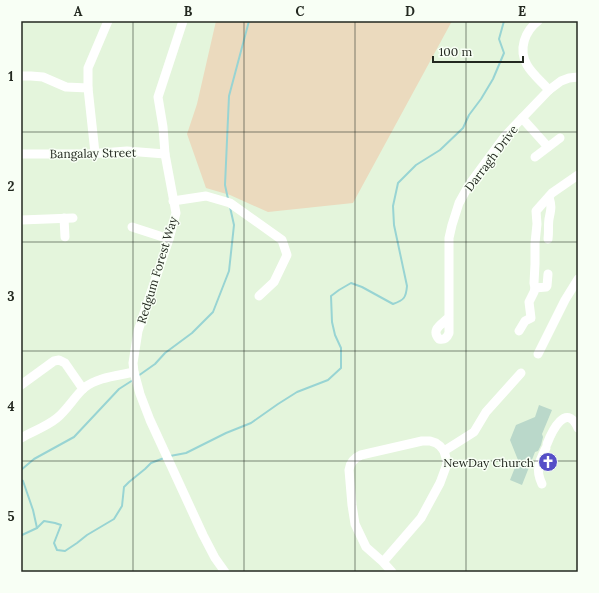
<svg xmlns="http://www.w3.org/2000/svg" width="599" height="593" font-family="Lora,serif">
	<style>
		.green { fill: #ebdabe }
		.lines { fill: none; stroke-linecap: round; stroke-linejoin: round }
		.stream { stroke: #98d4d3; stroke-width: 2 }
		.building { fill: #bad8ca }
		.minor { stroke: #fff; stroke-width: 9 }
		.grid { fill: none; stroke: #232920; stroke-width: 1; stroke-opacity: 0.55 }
		.labels { text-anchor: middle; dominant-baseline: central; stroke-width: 3; stroke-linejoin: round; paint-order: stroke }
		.street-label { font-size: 12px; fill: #232920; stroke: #f8fff5 }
		.poi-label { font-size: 12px; fill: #232920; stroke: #f8fff5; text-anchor: end }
		.neatline { fill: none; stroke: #232920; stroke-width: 1.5 }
		.grid-label { font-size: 13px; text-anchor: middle; font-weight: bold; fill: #232920 }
	</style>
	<rect width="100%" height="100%" fill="#e4f5dc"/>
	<!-- green -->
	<path class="green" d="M216 21H452L353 203 268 212 230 195 206 188 187 134 197 104Z"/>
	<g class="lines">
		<!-- stream -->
		<g class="stream">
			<path d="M228 199 225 185 229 96 249 21"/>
			<path d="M138 376 155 364 165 353 192 333 213 312 229 271 234 225 230 207"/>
			<path d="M170 456 186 453 226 433 251 423 278 404 297 392 328 380 341 368V348L335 335 332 322 331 296 339 290 351 283 362 287 393 304C404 300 406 298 407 286L394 225 393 206 398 183 416 165 440 150 463 128 469 115 481 99 493 79 504 53 499 39 504 21"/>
			<path d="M21 470 34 459 74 437 119 389 133 380"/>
			<path d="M21 480 23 481 33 510 37 528"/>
			<path d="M22 535 37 528 44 521 55 523 61 525 54 543 57 550 65 551 77 543 87 535 114 519 122 506 124 487 129 482 145 469 151 463 164 458"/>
		</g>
	</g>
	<!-- building -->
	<path class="building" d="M539 405 552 410 542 434 543 437 541 445 538 451 535 452 522 485 510 480 518 460 510 440 516 425 535 417Z"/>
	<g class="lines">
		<!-- minor -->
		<g class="minor">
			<path d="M183 21 158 97 163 127 165 154 176 213 169 239 138 331 133 363 134 372 140 394 150 420 203 535 215 558 225 572"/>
			<path d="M538 21C525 31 518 49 527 65 532 74 542 82 549 90"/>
			<path d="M21 76H31L43 77 66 87 88 88"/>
			<path d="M522 118 548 147"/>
			<path d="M95 153 88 88V68L108 21"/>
			<path d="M21 154H88L127 151 165 154"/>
			<path d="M535 157 560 138"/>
			<path d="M173 201 206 196 230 203 282 240 287 255 274 282 259 296"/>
			<path d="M64 218 65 237"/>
			<path d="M21 220 73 218"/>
			<path d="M132 227 169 239"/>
			<path d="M548 239C549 232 548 225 549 219 551 209 552 207 549 197"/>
			<path d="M535 288 546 287 547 286 548 274"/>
			<path d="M449 317C443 324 430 329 439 339 444 340 447 338 449 333V238L452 225 459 203 469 185 505 136 549 90 561 81 569 78 578 77"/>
			<path d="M519 331 525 321 531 318 529 302 534 292 535 288 534 283 535 264V243L537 224 536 211 552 193 578 175"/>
			<path d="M538 354 565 300 578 279"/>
			<path d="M21 385 54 361 59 360 65 363 83 389"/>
			<path d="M21 438C33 431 46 427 57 418 67 410 75 396 84 388 98 377 117 376 134 372"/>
			<path d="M547 444C552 431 566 402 578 428"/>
			<path d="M444 451 474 432 486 412 521 373"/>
			<path d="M542 484C535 469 539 462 546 448"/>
			<path d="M383 562 421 518 440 483 447 464 446 458 444 451 440 446 436 443 430 441H422L361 455C354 458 350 462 349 470L352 505 355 524 366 547 383 562 392 572"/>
		</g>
	</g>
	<!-- grid -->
	<path class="grid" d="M133 21V572M244 21V572M355 21V572M466 21V572M21 132H578M21 242H578M21 351H578M21 461H578"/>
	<!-- icons -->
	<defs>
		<symbol id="church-disc" viewBox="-11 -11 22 22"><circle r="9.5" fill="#564fc7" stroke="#f8fff5"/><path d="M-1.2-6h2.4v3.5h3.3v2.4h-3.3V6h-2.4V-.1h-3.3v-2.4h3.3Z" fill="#fff"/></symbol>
	</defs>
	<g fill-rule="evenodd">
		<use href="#church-disc" x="537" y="451" width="22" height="22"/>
	</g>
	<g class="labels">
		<!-- street labels -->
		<g class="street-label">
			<text transform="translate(93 153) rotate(-1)">Bangalay Street</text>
			<text transform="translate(491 158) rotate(-53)">Darragh Drive</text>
			<text transform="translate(157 270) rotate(-73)">Redgum Forest Way</text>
		</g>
		<!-- poi labels -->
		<g class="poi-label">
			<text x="534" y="462">NewDay Church</text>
		</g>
	</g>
	<!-- border -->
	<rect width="599" height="593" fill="none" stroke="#f8fff5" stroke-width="44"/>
	<!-- scale -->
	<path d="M433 56v6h90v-6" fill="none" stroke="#232920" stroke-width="2"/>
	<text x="439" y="56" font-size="12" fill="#232920" stroke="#f8fff5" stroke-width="3" paint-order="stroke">100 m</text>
	<rect x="22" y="22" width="555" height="549" class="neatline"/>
	<g class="grid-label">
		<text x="78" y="16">A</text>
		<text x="188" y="16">B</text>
		<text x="300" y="16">C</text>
		<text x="410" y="16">D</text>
		<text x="522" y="16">E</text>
		<text x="11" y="81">1</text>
		<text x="11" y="191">2</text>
		<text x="11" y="301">3</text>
		<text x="11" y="411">4</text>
		<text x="11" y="521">5</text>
	</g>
</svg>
